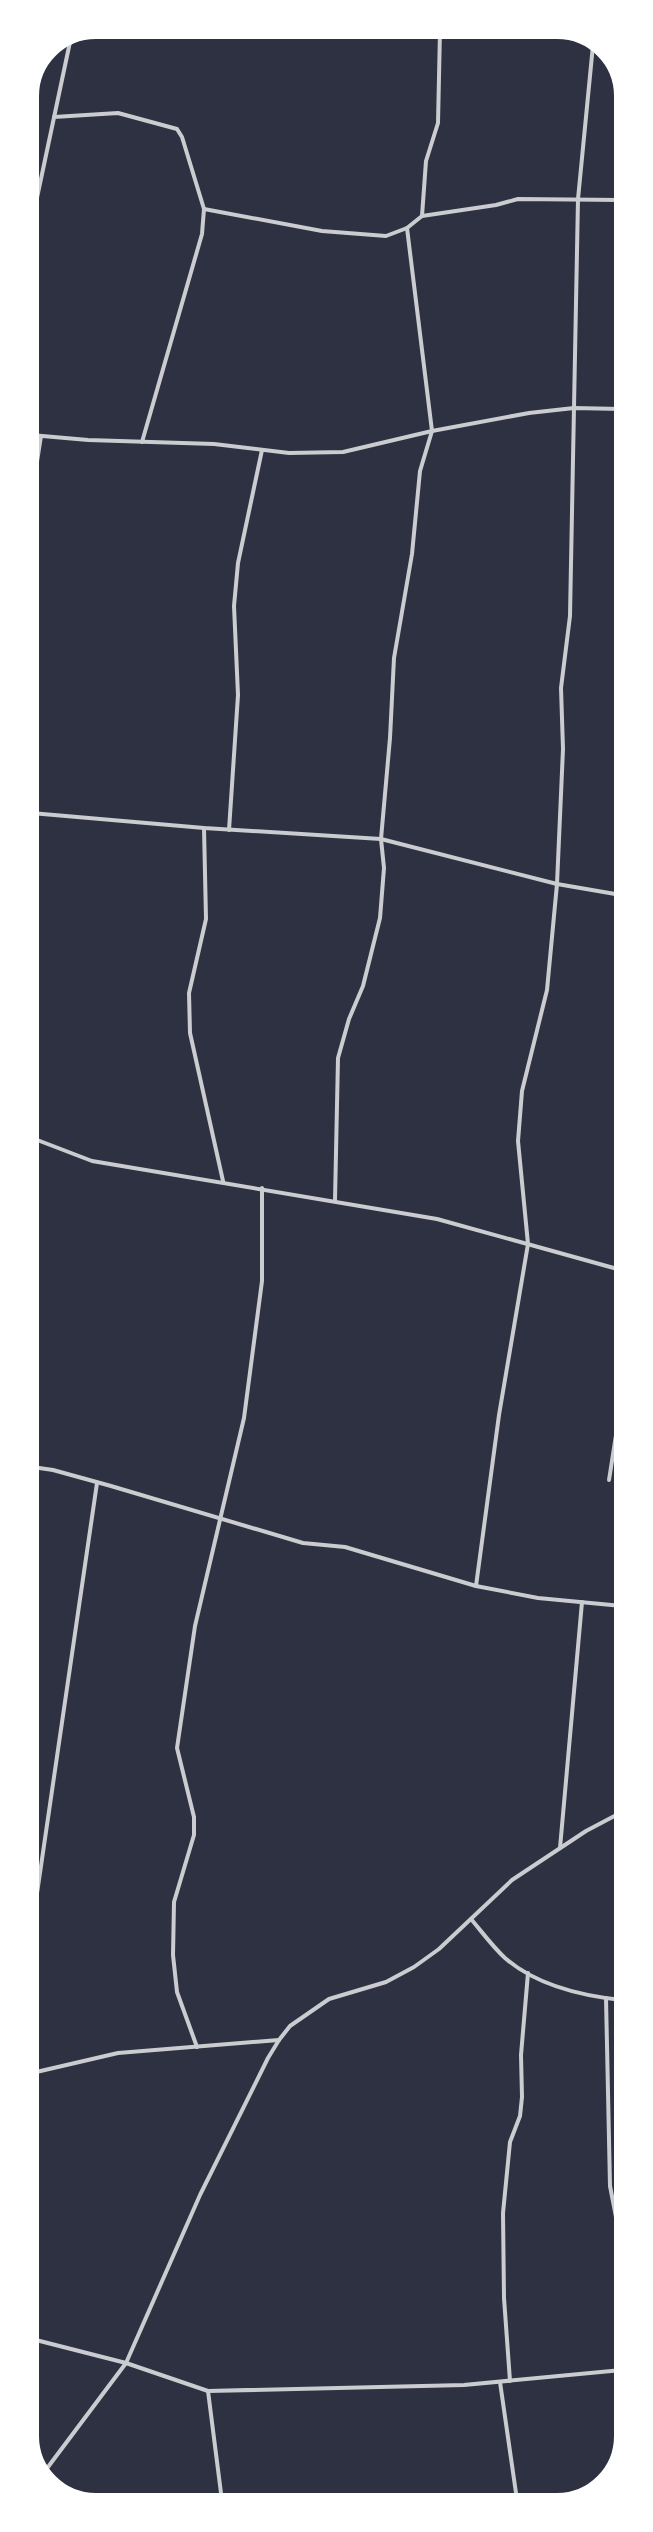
<svg xmlns="http://www.w3.org/2000/svg" width="653" height="2532" font-family="'Fira Sans',sans-serif">
	<style>
		.lines { fill: none; stroke-linecap: round; stroke-linejoin: round }
		.minor { stroke: #caccd0; stroke-width: 4 }
		.rim { fill: none; stroke: #fff; stroke-width: 2 }
	</style>
	<rect width="100%" height="100%" fill="#2d3142"/>
	<g class="lines">
		<!-- minor -->
		<g class="minor">
			<path d="M54 117 118 113 177 129 182 137 204 209 202 234 142 442"/>
			<path d="M204 209 322 231 386 236 407 228 422 216 496 205 518 199 621 200"/>
			<path d="M422 216 426 161 438 123 440 31"/>
			<path d="M31 226 70 42"/>
			<path d="M31 435 88 440 214 444 289 453 343 452 432 431 529 413 574 408 621 409"/>
			<path d="M31 500 41 436"/>
			<path d="M31 813 204 828 381 839 557 884 621 895"/>
			<path d="M204 828 206 919 189 993 190 1033 223 1181"/>
			<path d="M229 830 238 695 234 606 238 563 262 450"/>
			<path d="M32 1138 92 1161 437 1219 621 1270"/>
			<path d="M335 1200 338 1058 349 1019 363 986 380 918 384 868 381 839 390 738 394 658 412 554 420 471 432 431 407 228"/>
			<path d="M32 1467 53 1470 111 1486 303 1543 345 1547 476 1586 538 1598 622 1606"/>
			<path d="M609 1480 621 1403"/>
			<path d="M476 1586 499 1415 528 1244 518 1141 522 1091 547 990 557 884 563 749 561 688 570 616 578 199 593 45"/>
			<path d="M560 1848 582 1602"/>
			<path d="M471 1919C482 1932 493 1947 505 1958 536 1985 583 1996 622 2000"/>
			<path d="M32 1983 35 1907 97 1483"/>
			<path d="M606 1998 610 2186 622 2248"/>
			<path d="M197 2047 177 1992 173 1955 174 1902 194 1835V1817L177 1748 195 1626 244 1418 262 1281V1188"/>
			<path d="M32 2073 118 2053 279 2040"/>
			<path d="M32 2339 126 2363 208 2391 464 2385 622 2370"/>
			<path d="M510 2381 504 2298 503 2213 510 2142 520 2116 522 2097 521 2055 528 1973"/>
			<path d="M500 2382 517 2500"/>
			<path d="M208 2391 222 2501"/>
			<path d="M45 2471 126 2363 200 2195 268 2058 279 2040 290 2026 329 1999 386 1982 414 1967 439 1949 512 1880 586 1831 622 1812"/>
		</g>
	</g>
	<!-- crop -->
	<path d="M0 0H653V2532H0ZM96 38H557A58 58 0 0 1 615 96V2436A58 58 0 0 1 557 2494H96A58 58 0 0 1 38 2436V96A58 58 0 0 1 96 38Z" fill="#fff" fill-rule="evenodd"/>
	<path class="rim" d="M96 38H557A58 58 0 0 1 615 96V2436A58 58 0 0 1 557 2494H96A58 58 0 0 1 38 2436V96A58 58 0 0 1 96 38Z"/>
</svg>
